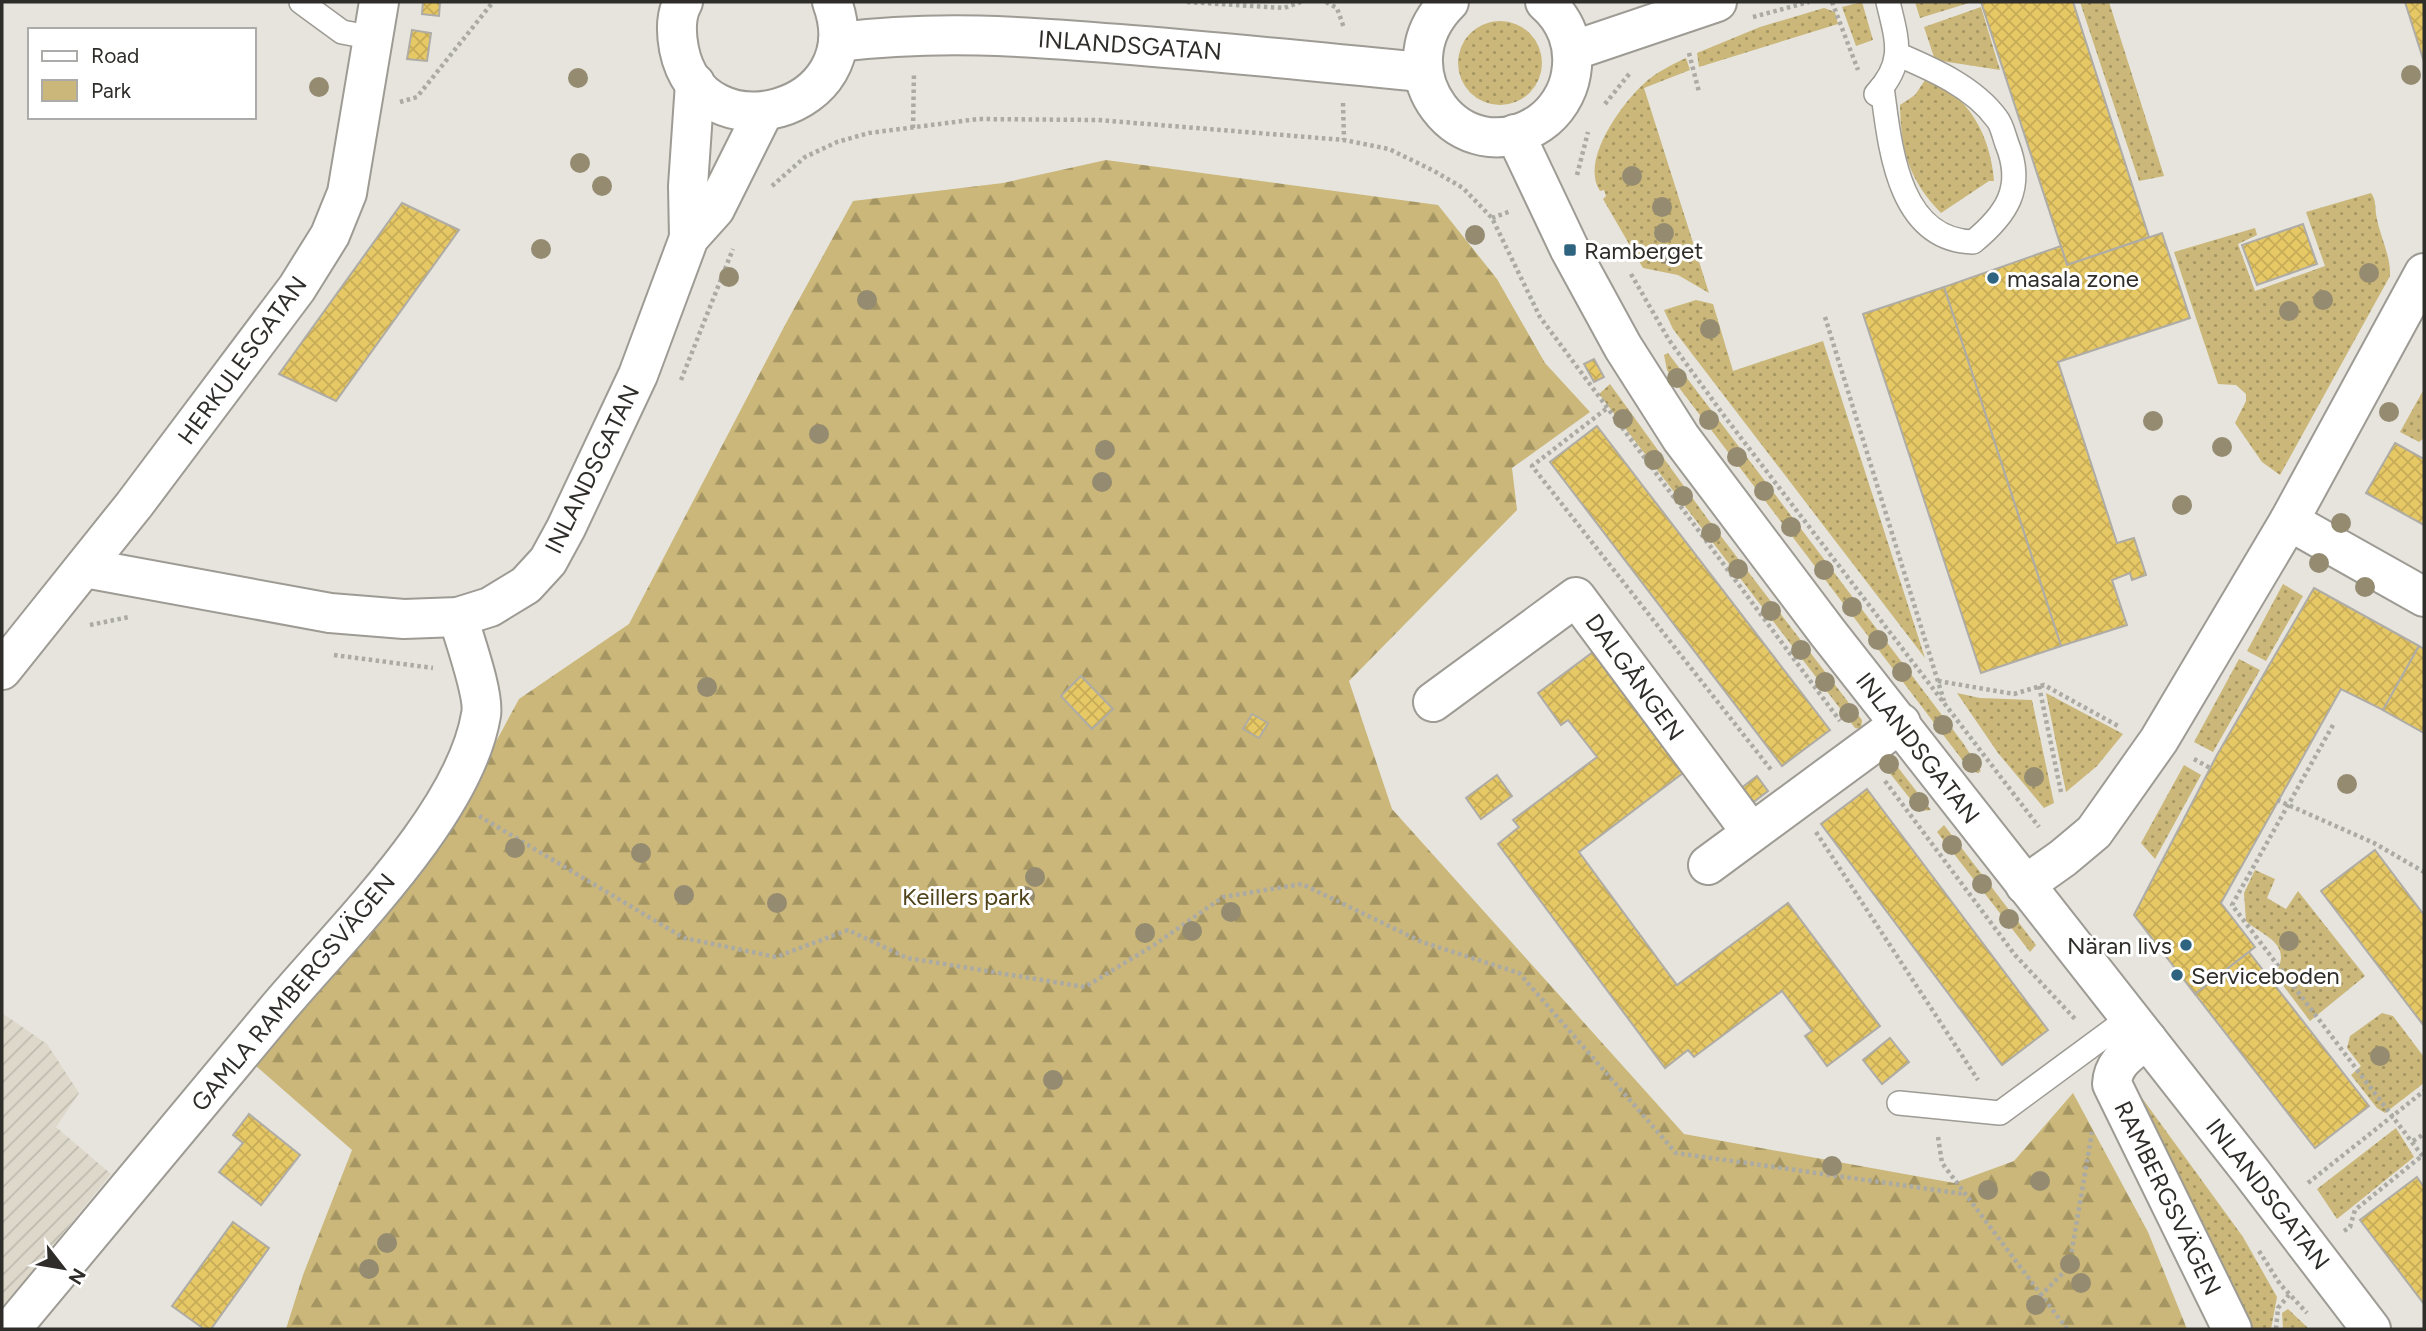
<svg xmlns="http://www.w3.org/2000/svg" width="2426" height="1331" font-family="Figtree,sans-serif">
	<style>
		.industrial { fill: url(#industrial-furrows) }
		.green { fill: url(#green-dots) }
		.forest { fill: url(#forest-firs) }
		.building { fill: url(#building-cross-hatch); stroke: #aeaca5; stroke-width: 2 }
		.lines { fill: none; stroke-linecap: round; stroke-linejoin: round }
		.lane-casing { stroke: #9d9b94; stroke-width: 26 }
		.street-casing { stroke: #9d9b94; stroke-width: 42 }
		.secondary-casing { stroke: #9d9b94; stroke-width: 42 }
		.path { stroke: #abaaa4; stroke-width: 4.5; stroke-dasharray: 3.5 3.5; stroke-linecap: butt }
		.lane { stroke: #fff; stroke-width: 23 }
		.street { stroke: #fff; stroke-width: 38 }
		.secondary { stroke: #fff; stroke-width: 38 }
		.tree { fill: #948b71 }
		.poi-dot { fill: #2f6480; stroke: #fff; stroke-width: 2.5 }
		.labels { text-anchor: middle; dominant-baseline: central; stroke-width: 6; stroke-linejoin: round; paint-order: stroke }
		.street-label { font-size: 24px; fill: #2e2d2a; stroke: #fff }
		.poi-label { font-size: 24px; fill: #2e2d2a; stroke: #fff; text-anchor: start }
		.park-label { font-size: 24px; fill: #504319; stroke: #fff }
	</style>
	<defs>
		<pattern id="industrial-furrows" width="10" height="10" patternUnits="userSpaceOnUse" patternTransform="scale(1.75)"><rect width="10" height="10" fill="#ddd8ca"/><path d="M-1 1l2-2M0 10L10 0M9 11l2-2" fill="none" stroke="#bebaae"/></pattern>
		<pattern id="green-dots" width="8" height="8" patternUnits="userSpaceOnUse" patternTransform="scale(1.75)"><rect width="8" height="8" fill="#cab779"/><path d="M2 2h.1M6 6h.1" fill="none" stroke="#a49563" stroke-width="1.8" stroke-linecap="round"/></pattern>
		<pattern id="forest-firs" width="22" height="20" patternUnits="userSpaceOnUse" patternTransform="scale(1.75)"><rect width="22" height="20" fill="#cab779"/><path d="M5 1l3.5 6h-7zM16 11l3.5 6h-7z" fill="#a49563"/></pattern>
		<pattern id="building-cross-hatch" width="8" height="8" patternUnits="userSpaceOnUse" patternTransform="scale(1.75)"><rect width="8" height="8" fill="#e6c865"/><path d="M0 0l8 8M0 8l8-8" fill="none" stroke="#c6ac58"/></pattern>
	</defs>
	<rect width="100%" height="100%" fill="#e6e4dd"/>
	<!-- industrial -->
	<path class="industrial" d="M2 1013 47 1044 79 1093 56 1127 111 1174 2 1308Z"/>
	<!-- green -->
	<g class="green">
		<path d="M1862 2 1873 40 1856 46 1842 7Z"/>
		<path d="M1915 2H1972L1920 18Z"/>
		<path d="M2080 2H2109L2164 176 2139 181Z"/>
		<path d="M1981 7 2000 70 1935 60 1924 27Z"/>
		<path d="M1824 8 1835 12 1838 24 1699 67 1697 53 1760 27Z"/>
		<circle cx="1500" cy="63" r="42"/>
		<path d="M1686 58 1690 70 1644 88 1709 293 1678 275 1643 268 1603 199 1606 196 1604 190 1600 191C1579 160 1624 100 1648 80 1659 71 1673 64 1686 58Z"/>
		<path d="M1925 80C1969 92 1991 138 1994 181H1989L1941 213C1909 180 1901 151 1900 105L1915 95Z"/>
		<path d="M2371 193C2376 200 2375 206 2376 214 2379 235 2391 255 2390 276L2280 475 2262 462 2235 423 2246 401V394L2236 385 2218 384 2174 252 2255 228 2257 235 2238 244 2255 291 2325 266 2306 212Z"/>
		<path d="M1696 300 1713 304 1733 371 1823 341 1925 658 1673 329 1664 310Z"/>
		<path d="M1668 353 1963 743 1981 771 1978 773 1970 770 1677 385 1667 370 1664 355Z"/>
		<path d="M1610 384 1707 518 1862 720 1861 729 1855 728 1599 394Z"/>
		<path d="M2424 389V438L2419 442 2400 432Z"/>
		<path d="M2283 584 2303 596 2266 661 2247 651Z"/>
		<path d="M2239 659 2260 670 2213 752 2194 742Z"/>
		<path d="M1957 693 1980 698 2032 700 2054 803 2044 808 1998 753Z"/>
		<path d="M2046 693 2123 734 2097 766 2066 792Z"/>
		<path d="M1886 752 1931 810 1920 811 1876 756Z"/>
		<path d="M2184 765 2201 775 2155 859 2141 843Z"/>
		<path d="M1944 825 2036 945 2030 952 1937 832Z"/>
		<path d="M2255 870 2275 879 2267 898 2286 909 2298 891 2365 976 2310 1021 2279 980C2275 971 2281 966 2281 957 2281 939 2257 932 2246 921L2244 893Z"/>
		<path d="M2382 1013 2393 1016 2424 1057V1083L2385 1113 2377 1108 2351 1075 2361 1066 2347 1048 2350 1036Z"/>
		<path d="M2136 1095 2142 1098 2243 1237 2277 1297 2271 1329H2247Z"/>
		<path d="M2396 1128 2414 1157 2337 1219 2317 1189Z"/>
		<path d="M2288 1309 2309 1329H2283L2282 1313Z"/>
	</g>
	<!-- forest -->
	<path class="forest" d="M1106 160 1438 205 1497 279 1545 363 1590 412 1512 468 1517 510 1349 681 1392 809 1684 1134 1954 1183 2014 1161 2073 1093 2148 1232 2187 1329H286L303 1275 352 1150 256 1066 386 904 473 784 519 699 629 624 785 325 853 201 1003 183Z"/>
	<!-- building -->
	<g class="building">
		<path d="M423 2H440L439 16 422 14Z"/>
		<path d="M1981 2H2073L2149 237 2067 265Z"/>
		<path d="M2405 2H2424V62Z"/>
		<path d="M412 30 431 33 427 61 407 59Z"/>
		<path d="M402 203 459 230 336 401 279 374Z"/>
		<path d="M2303 224 2317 264 2257 285 2242 245Z"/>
		<path d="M2162 233 2190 318 2058 362 2117 543 2134 538 2146 575 2132 580 2130 573 2112 580 2127 625 2061 646 1944 287 2061 246 2067 265Z"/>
		<path d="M1944 287 2061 646 1981 673 1863 314Z"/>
		<path d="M1594 359 1604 377 1594 382 1584 364Z"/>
		<path d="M1597 426 1830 730 1782 766 1550 462Z"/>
		<path d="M2395 443 2424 459V525L2366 493Z"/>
		<path d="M2314 588 2419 646 2383 710 2341 689 2221 903 2255 947 2195 994 2134 915 2217 755Z"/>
		<path d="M2419 646 2424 649V733L2383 710Z"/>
		<path d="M1593 652 1683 773 1579 852 1677 985 1788 903 1880 1026 1827 1066 1805 1036 1812 1031 1782 991 1694 1057 1688 1050 1665 1068 1498 844 1519 827 1513 820 1597 757 1568 720 1561 725 1538 693Z"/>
		<path d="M1081 676 1113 709 1092 729 1061 696Z"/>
		<path d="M1252 714 1268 723 1259 738 1243 729Z"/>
		<path d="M1497 775 1512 796 1481 819 1466 798Z"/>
		<path d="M1757 776 1768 791 1751 804 1740 789Z"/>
		<path d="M1867 789 2048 1030 2002 1065 1821 824Z"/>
		<path d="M2375 850 2424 915V1026L2321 891Z"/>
		<path d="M2249 952 2369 1106 2315 1148 2195 994Z"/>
		<path d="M1890 1038 1909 1062 1882 1084 1863 1060Z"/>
		<path d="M249 1114 300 1155 261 1205 219 1172 243 1143 233 1135Z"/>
		<path d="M2417 1177 2424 1187V1304L2360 1220Z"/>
		<path d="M233 1222 269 1248 211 1329H204L172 1306Z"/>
	</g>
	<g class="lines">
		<defs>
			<g id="lane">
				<path d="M301 2 342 32 374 38"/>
				<path d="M1882 87C1890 145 1897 240 1973 242 2006 215 2025 188 2007 144 2004 136 2002 125 1997 119 1974 87 1932 69 1897 54"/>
				<path d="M1876 94C1906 62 1897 40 1888 2"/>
				<path d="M1899 1103 2000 1113 2129 1018"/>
			</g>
			<g id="street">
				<path d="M689 238 688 186 695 83"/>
				<path d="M2289 521 2424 597"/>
				<path d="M85 568 330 613 404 619 458 617 490 607 526 585 548 561 566 528 638 375 689 238 715 209 763 113"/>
				<path d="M2 670 134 505 297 288 330 235 347 193 379 2"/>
				<path d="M1433 702 1576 597 1751 832"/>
				<path d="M1708 865 1901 723"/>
				<path d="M2025 885 2063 858 2094 832 2159 740 2289 521 2424 273"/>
				<path d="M2147 1039C2131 1053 2113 1061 2112 1084L2232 1329"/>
				<path d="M11 1329C99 1223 187 1117 275 1012 340 934 464 816 481 715 485 696 464 638 458 617"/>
			</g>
			<g id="secondary">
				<path d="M683 2C675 16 676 33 679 49 701 159 873 111 832 2"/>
				<path d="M1449 2C1380 70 1461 176 1540 123 1556 112 1568 93 1571 74 1576 46 1566 20 1545 2"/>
				<path d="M838 42C937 30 1021 36 1119 44 1220 52 1321 62 1422 72"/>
				<path d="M1572 51 1717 2"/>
				<path d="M1515 134 1570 250 1623 347 1681 438 1828 633 2252 1173 2371 1329"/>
			</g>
		</defs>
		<!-- lane casing -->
		<use href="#lane" class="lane-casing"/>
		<!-- street casing -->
		<use href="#street" class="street-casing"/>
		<!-- secondary casing -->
		<use href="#secondary" class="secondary-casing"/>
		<!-- path -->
		<g class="path">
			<path d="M1187 2 1284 8 1301 2"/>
			<path d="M1326 2 1337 8 1344 28"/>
			<path d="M1832 2 1858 70"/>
			<path d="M1753 17 1809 2"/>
			<path d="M1689 53 1699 92"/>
			<path d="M400 102 417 97 493 2"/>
			<path d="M1343 103 1344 140"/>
			<path d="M1605 104 1630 73"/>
			<path d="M913 128 914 72"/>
			<path d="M1577 175 1588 132"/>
			<path d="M772 186 805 157 837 142 869 133 978 119 1098 120 1344 140 1389 149 1434 171 1463 188 1492 218 1540 317 1840 721"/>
			<path d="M1492 218 1511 211"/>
			<path d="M1631 274 1669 340 1725 417 2039 827"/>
			<path d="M1825 317 1944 701"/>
			<path d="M681 380 733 249"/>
			<path d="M1606 409 1532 466 1772 771"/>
			<path d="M90 625 129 617"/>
			<path d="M334 655 433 668"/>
			<path d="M1938 681 2014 694 2044 685 2120 727"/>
			<path d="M2039 686 2061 792"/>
			<path d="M2333 725 2232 905 2424 1158"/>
			<path d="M2194 759 2210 768"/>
			<path d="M1885 781 2015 955 2076 1020"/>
			<path d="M2277 800 2374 843 2424 872"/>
			<path d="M479 816 684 938 776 957 848 930 907 958 1085 987 1154 945 1223 897 1302 884 1422 942 1519 973 1676 1153 1964 1194"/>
			<path d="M1816 832 1978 1080"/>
			<path d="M1938 1137 1942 1163 2067 1329"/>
			<path d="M2413 1141 2424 1134"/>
			<path d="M2308 1183 2424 1091"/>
			<path d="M2344 1231 2350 1227 2355 1210 2423 1155"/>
			<path d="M2259 1251 2280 1284 2307 1313"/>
			<path d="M2040 1296 2069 1267 2092 1132"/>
			<path d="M2276 1329 2278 1308 2289 1295"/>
		</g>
		<!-- lane -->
		<use href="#lane" class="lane"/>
		<!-- street -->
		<use href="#street" class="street"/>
		<!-- secondary -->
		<use href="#secondary" class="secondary"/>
	</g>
	<!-- trees -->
	<g class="tree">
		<circle cx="2411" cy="75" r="10"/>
		<circle cx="578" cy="78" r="10"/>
		<circle cx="319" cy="87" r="10"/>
		<circle cx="580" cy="163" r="10"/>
		<circle cx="1632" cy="176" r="10"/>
		<circle cx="602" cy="186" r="10"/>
		<circle cx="1662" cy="207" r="10"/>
		<circle cx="1664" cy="233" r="10"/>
		<circle cx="1475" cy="235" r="10"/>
		<circle cx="541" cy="249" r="10"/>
		<circle cx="1669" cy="255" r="10"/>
		<circle cx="2369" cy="273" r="10"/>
		<circle cx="729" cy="277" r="10"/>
		<circle cx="867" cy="300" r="10"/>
		<circle cx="2323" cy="300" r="10"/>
		<circle cx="2289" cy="311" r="10"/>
		<circle cx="1710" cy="329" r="10"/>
		<circle cx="1677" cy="378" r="10"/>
		<circle cx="2389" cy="412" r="10"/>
		<circle cx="1623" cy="419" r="10"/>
		<circle cx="1709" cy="420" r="10"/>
		<circle cx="2153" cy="421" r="10"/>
		<circle cx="819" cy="434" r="10"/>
		<circle cx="2222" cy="447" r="10"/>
		<circle cx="1105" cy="450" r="10"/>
		<circle cx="1737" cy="457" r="10"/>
		<circle cx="1654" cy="460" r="10"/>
		<circle cx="1102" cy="482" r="10"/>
		<circle cx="1764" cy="491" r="10"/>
		<circle cx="1683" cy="496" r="10"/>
		<circle cx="2182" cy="505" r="10"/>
		<circle cx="2341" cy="523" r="10"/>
		<circle cx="1791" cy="527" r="10"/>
		<circle cx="1711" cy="533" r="10"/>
		<circle cx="2319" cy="563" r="10"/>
		<circle cx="1738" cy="569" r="10"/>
		<circle cx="1824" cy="570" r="10"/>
		<circle cx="2365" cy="587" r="10"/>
		<circle cx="1852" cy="607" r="10"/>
		<circle cx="1771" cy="611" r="10"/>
		<circle cx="1878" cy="640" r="10"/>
		<circle cx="1801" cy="650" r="10"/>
		<circle cx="1902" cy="672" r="10"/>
		<circle cx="1825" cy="682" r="10"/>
		<circle cx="707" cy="687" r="10"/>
		<circle cx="1849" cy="713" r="10"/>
		<circle cx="1943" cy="725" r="10"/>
		<circle cx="1972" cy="763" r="10"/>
		<circle cx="1889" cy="764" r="10"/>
		<circle cx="2034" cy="777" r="10"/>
		<circle cx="2347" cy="784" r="10"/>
		<circle cx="1919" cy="802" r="10"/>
		<circle cx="1952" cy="845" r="10"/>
		<circle cx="515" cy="848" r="10"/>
		<circle cx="641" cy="853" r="10"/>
		<circle cx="1035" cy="877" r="10"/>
		<circle cx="1982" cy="884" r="10"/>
		<circle cx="684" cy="895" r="10"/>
		<circle cx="1025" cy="896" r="10"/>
		<circle cx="777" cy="903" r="10"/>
		<circle cx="1231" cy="912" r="10"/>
		<circle cx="2009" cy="919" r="10"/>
		<circle cx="1192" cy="931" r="10"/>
		<circle cx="1145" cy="933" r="10"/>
		<circle cx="2289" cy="941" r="10"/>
		<circle cx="2380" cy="1056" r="10"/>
		<circle cx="1053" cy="1080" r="10"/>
		<circle cx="1832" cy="1166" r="10"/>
		<circle cx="2040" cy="1181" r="10"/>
		<circle cx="1988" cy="1190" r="10"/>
		<circle cx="387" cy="1243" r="10"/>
		<circle cx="2070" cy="1264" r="10"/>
		<circle cx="369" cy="1269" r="10"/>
		<circle cx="2081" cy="1283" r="10"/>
		<circle cx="2036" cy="1305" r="10"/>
	</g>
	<!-- markers -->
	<g class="poi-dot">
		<rect x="1563" y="243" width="14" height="14" rx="3.5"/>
		<circle cx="1993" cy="278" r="7"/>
		<circle cx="2186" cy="945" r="7"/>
		<circle cx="2177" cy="975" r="7"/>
	</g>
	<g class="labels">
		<!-- street labels -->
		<g class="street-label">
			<text transform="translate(1130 45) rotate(4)">INLANDSGATAN</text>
			<text transform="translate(242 360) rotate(-54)">HERKULESGATAN</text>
			<text transform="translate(592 469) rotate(-64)">INLANDSGATAN</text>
			<text transform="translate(1635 677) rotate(54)">DALGÅNGEN</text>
			<text transform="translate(1918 748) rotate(52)">INLANDSGATAN</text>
			<text transform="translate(293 992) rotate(-50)">GAMLA RAMBERGSVÄGEN</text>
			<text transform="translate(2268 1194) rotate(52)">INLANDSGATAN</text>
			<text transform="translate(2168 1198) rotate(64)">RAMBERGSVÄGEN</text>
		</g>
		<!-- poi labels -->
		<g class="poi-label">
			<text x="1584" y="250">Ramberget</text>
			<text x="2007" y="278">masala zone</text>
			<text x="2172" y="945" text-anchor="end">Näran livs</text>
			<text x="2191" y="975">Serviceboden</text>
		</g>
		<!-- park labels -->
		<g class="park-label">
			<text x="966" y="896">Keillers park</text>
		</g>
	</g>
	<!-- border -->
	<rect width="2426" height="1331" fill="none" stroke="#2e2d2a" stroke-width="7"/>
	<!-- legend -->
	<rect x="28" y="28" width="228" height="91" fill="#ffffff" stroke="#ababaa" stroke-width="2"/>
	<rect x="42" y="51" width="35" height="10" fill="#ffffff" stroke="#ababaa" stroke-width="2"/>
	<text x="91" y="63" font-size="21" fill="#2e2d2a">Road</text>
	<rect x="42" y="80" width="35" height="21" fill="#cab779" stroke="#ababaa" stroke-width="2"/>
	<text x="91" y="98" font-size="21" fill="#2e2d2a">Park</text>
	<!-- north arrow -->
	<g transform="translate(63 1268) rotate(121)" stroke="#ffffff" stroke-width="5" paint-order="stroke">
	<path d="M0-5L12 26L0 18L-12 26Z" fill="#2e2d2a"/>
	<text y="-10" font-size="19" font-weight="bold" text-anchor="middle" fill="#2e2d2a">N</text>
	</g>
</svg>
